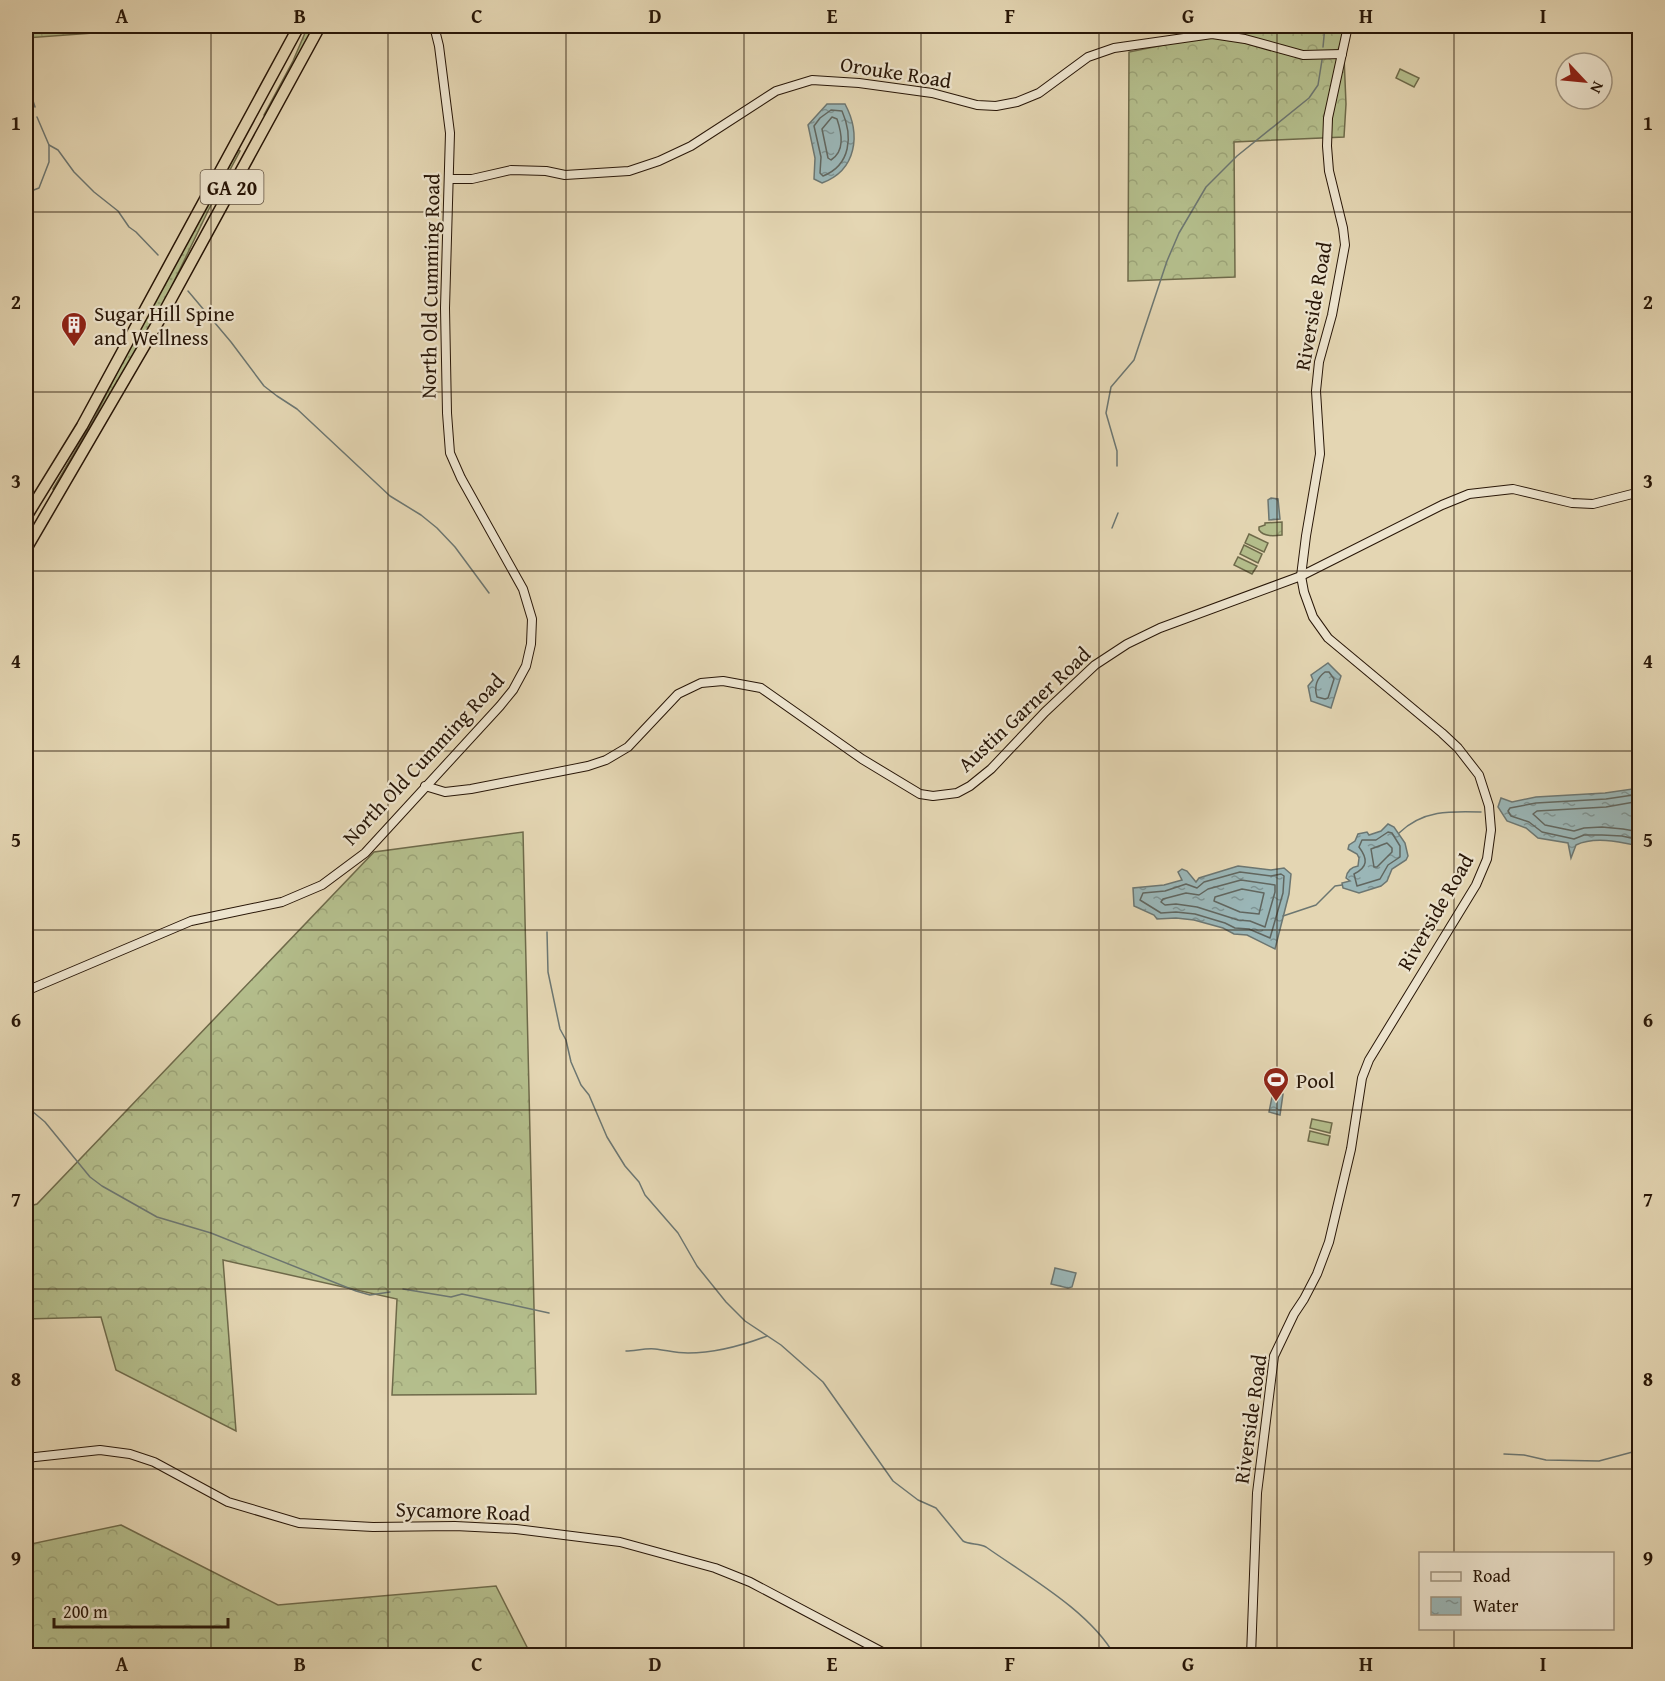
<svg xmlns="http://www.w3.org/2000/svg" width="1665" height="1681" font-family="'Gentium Book Plus',serif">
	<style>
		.grass { fill: url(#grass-dots); stroke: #6e6a4a; stroke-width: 1.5 }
		.forest { fill: url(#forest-crowns); stroke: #6e6a4a; stroke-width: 1.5 }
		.garden { fill: #b4be8c; stroke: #6e6a4a; stroke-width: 1.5 }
		.water { fill: url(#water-ripples); stroke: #6c7671; stroke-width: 1.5 }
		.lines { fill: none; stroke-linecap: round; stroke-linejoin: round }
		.shore { stroke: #61665f; stroke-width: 1.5 }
		.stream { stroke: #6c7671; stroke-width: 1.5 }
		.secondary-casing { stroke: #281607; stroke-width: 10 }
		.highway-casing { stroke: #281607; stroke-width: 13 }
		.secondary { stroke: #ede4ce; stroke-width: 8 }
		.highway { stroke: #e4d6b3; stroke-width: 10 }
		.grid { fill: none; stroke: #281607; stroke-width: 1.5; stroke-opacity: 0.55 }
		.labels { text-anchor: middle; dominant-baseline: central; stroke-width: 4.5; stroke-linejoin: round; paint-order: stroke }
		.shield { fill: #ede4ce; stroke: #635443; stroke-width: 1.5 }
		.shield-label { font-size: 20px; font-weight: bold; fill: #281607 }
		.street-label { font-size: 21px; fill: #281607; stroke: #ede4ce }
		.poi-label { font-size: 21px; fill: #281607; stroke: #ede4ce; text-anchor: start }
		.neatline { fill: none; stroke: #281607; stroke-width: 2 }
		.grid-label { font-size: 20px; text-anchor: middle; font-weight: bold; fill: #281607 }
	</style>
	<defs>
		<pattern id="grass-dots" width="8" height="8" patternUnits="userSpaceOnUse" patternTransform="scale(1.5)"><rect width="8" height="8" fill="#b4be8c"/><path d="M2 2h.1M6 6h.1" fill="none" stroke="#9ba377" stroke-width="1.8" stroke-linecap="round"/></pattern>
		<pattern id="forest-crowns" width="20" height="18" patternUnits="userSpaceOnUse" patternTransform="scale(1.5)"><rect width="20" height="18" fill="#b4be8c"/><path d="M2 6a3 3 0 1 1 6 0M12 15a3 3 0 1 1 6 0" fill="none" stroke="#9ba377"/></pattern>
		<pattern id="water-ripples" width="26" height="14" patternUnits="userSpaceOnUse" patternTransform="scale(1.5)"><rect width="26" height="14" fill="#9ab6b7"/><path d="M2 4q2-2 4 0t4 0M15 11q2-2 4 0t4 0" fill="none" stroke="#7e9393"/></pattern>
	</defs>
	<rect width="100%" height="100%" fill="#e4d6b3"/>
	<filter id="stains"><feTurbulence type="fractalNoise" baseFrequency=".00333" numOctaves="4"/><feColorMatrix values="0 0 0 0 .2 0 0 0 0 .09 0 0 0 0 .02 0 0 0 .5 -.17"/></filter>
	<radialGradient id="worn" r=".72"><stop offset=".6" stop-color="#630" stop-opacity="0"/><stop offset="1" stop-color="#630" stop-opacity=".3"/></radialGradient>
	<!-- grass -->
	<g class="grass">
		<path d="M308 26H316L267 117 264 115 293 61Z"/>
		<path d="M238 150 240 151 208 211 156 319 58 490 53 489 93 421 146 314Z"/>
	</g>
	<!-- forest -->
	<g class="forest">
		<path d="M26 26H141L107 32 26 38Z"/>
		<path d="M1208 26H1349L1344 56 1346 104 1344 137 1234 142 1235 277 1128 281 1129 52 1209 36Z"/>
		<path d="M1282 522V535C1274 536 1264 537 1259 530V527L1265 525V523Z"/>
		<path d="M523 832 536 1394 392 1395 397 1299 223 1260 236 1431 116 1370 101 1317 26 1319V1207L37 1204 374 852Z"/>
		<path d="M121 1525 278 1605 496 1586 531 1655H26V1545Z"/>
	</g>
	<!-- garden -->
	<g class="garden">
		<path d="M1400 69 1419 78 1414 87 1396 78Z"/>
		<path d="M1249 534 1268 543 1264 552 1245 543Z"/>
		<path d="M1244 545 1262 554 1258 563 1240 554Z"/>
		<path d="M1238 557 1257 566 1252 574 1234 565Z"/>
		<path d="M1312 1119 1332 1123 1330 1133 1310 1128Z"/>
		<path d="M1310 1131 1330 1136 1328 1145 1308 1141Z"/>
	</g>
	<!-- water -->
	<g class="water">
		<path d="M827 104H845C861 134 857 170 822 183L814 179 815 158 808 125Z"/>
		<path d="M1271 498 1278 499 1280 519 1269 520 1268 500Z"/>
		<path d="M1328 663 1341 676 1331 708 1311 701 1308 686 1313 680 1311 675Z"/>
		<path d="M1639 788V846C1620 842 1595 836 1576 845L1571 858 1568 843 1538 838 1526 828 1507 821 1498 807 1501 798 1512 802 1536 797 1605 793Z"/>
		<path d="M1388 824 1394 827 1405 843 1408 856 1406 860 1392 869 1387 881 1381 886 1359 893 1343 888 1342 883 1350 881 1346 878C1347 871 1351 867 1358 866L1359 858 1357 854 1348 849 1349 845 1355 841 1358 834 1367 832 1369 835 1381 831Z"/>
		<path d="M1238 866 1271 870 1284 868 1291 874 1289 894 1275 949 1247 935 1234 934 1223 928 1194 920 1176 918 1157 919 1154 915 1134 906 1133 888 1164 885 1182 880 1178 872 1182 869 1187 871 1196 882 1199 878Z"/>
		<path d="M1273 1092 1283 1094 1280 1115 1269 1112Z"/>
		<path d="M1055 1268 1076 1273 1072 1287 1068 1288 1051 1284Z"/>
	</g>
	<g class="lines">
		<!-- shore -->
		<g class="shore">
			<path d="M831 110 842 111C853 136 851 165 823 176L820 173 821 157 814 126 820 118Z"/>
			<path d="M832 117 837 119C842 134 845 151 831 160L828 158 822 129Z"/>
			<path d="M1325 672H1329L1334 679 1328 698 1325 699 1317 697C1314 687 1317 678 1325 672Z"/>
			<path d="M1640 794 1606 799 1536 803 1510 808 1508 811 1511 816 1529 822 1542 832 1574 839 1584 835H1602L1622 836 1640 840"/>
			<path d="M1640 801 1606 807 1537 811 1533 814 1545 825 1574 831 1584 828 1602 827 1623 829 1640 832"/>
			<path d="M1388 832 1392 833 1400 846V857L1388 865 1380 879 1357 886 1354 874C1368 867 1368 859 1359 847L1362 840H1376Z"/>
			<path d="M1387 843 1392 848V852L1377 867H1374L1371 849Z"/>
			<path d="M1240 872 1271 876 1281 874 1284 876 1283 893 1270 938 1249 929 1235 928 1225 923 1195 914 1176 912 1161 913 1140 900 1143 893 1165 891 1186 884 1197 888 1204 882Z"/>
			<path d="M1241 880 1275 885V892L1265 927 1250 921 1238 920 1197 907 1176 904 1165 905 1161 902 1163 899 1186 893 1199 895 1208 889Z"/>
			<path d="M1242 889 1264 893 1259 914 1240 912 1214 901 1215 897Z"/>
		</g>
		<!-- stream -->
		<g class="stream">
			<path d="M1323 47 1325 26"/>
			<path d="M26 79 35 107"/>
			<path d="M49 145 58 150 74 172 94 192 118 211 129 227 136 232 158 255"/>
			<path d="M26 193 39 188 49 162V145L37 117"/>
			<path d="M188 291 231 342 264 386 277 396 297 409 390 496 421 515 437 528 455 547 489 593"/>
			<path d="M1117 466V451L1106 413 1111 387 1134 360 1167 261 1179 233 1206 187 1237 156 1309 98 1318 85 1322 60"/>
			<path d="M1112 528 1118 513"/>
			<path d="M1399 833C1423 810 1450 811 1481 812"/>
			<path d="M1283 916 1316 905 1335 886 1342 885"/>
			<path d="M547 932 548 972 560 1029 566 1040 571 1062 581 1085 589 1095 607 1137 625 1166 639 1182 645 1195 678 1233 697 1266 726 1302 745 1321 781 1345 823 1382 893 1481 918 1500 936 1508 963 1541C970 1545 978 1543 986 1547 1027 1576 1090 1611 1115 1656"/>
			<path d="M26 1106 45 1122 90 1177 102 1186 157 1217 211 1233 356 1291 370 1295 390 1292"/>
			<path d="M403 1289 451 1297 462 1294 549 1313"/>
			<path d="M626 1351C635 1351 645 1348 655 1349 666 1350 675 1353 688 1353 715 1353 741 1346 767 1336"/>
			<path d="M1504 1454 1524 1455 1546 1460 1599 1461 1640 1450"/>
		</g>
		<defs>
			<g id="secondary">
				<path d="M449 179H472L511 170 546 171 565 175 629 171 659 161 691 146 776 91 812 80 859 83 932 93 977 105 996 106 1017 102 1039 93 1088 57 1114 48 1212 34 1245 39 1303 55 1342 54"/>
				<path d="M425 786 445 792 471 789 588 766 606 760 628 747 678 694 701 683 723 681 761 688 862 759 920 794 933 796 957 793 970 786 991 769 1045 712 1095 665 1127 644 1160 628 1301 576 1442 505 1469 494 1513 489 1572 503 1593 504 1640 492"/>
				<path d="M26 991 191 921 282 902 322 885 365 853 500 706 513 690 526 666 531 644 532 619 523 589 461 478 450 453 447 413 445 308 450 133 439 46 434 26"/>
				<path d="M26 1458 100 1450 130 1454 154 1462 228 1502 299 1523 373 1527 455 1526 516 1529 620 1542 715 1568 750 1582 890 1656"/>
				<path d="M1251 1656 1257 1493 1274 1356 1294 1314 1304 1299 1317 1274 1329 1242 1351 1149 1362 1078 1369 1060 1476 885 1487 859 1491 830 1489 806 1479 775 1458 748 1442 733 1328 638 1313 617 1304 592 1301 576 1306 536 1320 454 1316 391 1319 362 1332 315 1345 245 1343 228 1329 171 1327 146 1328 118 1348 26"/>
			</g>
			<g id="highway">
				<path d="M26 517 82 426 299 26"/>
				<path d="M26 549 164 312 320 26"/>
			</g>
		</defs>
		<!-- secondary casing -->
		<use href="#secondary" class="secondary-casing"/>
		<!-- highway casing -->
		<use href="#highway" class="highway-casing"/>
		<!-- secondary -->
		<use href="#secondary" class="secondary"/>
		<!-- highway -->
		<use href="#highway" class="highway"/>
	</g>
	<!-- grid -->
	<path class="grid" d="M211 26V1656M388 26V1656M566 26V1656M744 26V1656M921 26V1656M1099 26V1656M1277 26V1656M1454 26V1554M26 212H1640M26 392H1640M26 571H1640M26 751H1640M26 930H1640M26 1110H1640M26 1289H1640M26 1469H1640M1454 1628V1656"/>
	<!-- icons -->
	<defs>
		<symbol id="building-pin" viewBox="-11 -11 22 30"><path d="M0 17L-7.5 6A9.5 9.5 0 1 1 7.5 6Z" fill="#8f2418" stroke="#ede4ce"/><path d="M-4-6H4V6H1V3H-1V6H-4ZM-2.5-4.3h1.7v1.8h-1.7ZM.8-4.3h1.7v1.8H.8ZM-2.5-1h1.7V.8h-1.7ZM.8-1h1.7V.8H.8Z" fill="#fff"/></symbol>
		<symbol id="stadium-pin" viewBox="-11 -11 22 30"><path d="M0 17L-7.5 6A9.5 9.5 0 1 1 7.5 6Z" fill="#8f2418" stroke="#ede4ce"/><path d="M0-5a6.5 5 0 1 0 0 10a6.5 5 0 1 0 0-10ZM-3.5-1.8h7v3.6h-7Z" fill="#fff"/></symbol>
	</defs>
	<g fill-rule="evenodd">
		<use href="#building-pin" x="59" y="310" width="30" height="40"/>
		<use href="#stadium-pin" x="1261" y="1065" width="30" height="40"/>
	</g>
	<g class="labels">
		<!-- shield labels -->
		<rect class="shield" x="200.5" y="170" width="63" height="34" rx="4.5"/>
		<g class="shield-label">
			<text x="232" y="187">GA 20</text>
		</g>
		<!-- street labels -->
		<g class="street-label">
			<text transform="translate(896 72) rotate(9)">Orouke Road</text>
			<text transform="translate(430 286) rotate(-89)">North Old Cumming Road</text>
			<text transform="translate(1313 306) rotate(-80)">Riverside Road</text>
			<text transform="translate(1024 709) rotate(-43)">Austin Garner Road</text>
			<text transform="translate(423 759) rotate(-47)">North Old Cumming Road</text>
			<text transform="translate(1435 912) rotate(-60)">Riverside Road</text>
			<text transform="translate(1250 1419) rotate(-82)">Riverside Road</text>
			<text transform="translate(463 1511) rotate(2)">Sycamore Road</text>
		</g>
		<!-- poi labels -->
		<g class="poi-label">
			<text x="94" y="313">Sugar Hill Spine<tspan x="94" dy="24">and Wellness</tspan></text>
			<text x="1296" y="1080">Pool</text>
		</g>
	</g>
	<!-- margin -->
	<rect width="1665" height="1681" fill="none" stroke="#e4d6b3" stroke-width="66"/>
	<!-- legend -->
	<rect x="1419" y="1552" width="195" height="78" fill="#ede4ce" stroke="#9e927e" stroke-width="1.5"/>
	<rect x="1431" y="1572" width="30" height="9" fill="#ede4ce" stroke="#9e927e" stroke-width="1.5"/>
	<text x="1473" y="1582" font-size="18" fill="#281607">Road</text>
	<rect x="1431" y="1597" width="30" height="18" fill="url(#water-ripples)" stroke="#9e927e" stroke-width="1.5"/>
	<text x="1473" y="1612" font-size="18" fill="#281607">Water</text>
	<!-- north arrow -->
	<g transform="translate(1584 81) rotate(116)"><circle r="28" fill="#ede4ce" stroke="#9e927e" stroke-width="1.5"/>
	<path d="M0-4.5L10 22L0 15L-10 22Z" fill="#8f2418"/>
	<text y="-9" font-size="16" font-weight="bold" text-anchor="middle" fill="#281607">N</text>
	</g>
	<!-- scale -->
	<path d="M54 1618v9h174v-9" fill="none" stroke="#281607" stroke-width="3"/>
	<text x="63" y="1618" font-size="18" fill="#281607" stroke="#ede4ce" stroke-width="4.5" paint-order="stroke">200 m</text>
	<rect x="33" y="33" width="1599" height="1615" class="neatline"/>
	<g class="grid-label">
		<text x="122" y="23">A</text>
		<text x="300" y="23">B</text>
		<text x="477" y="23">C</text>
		<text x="655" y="23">D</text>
		<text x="832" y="23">E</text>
		<text x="1010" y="23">F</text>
		<text x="1188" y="23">G</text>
		<text x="1366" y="23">H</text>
		<text x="1543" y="23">I</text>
		<text x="16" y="130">1</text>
		<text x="1648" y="130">1</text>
		<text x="16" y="309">2</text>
		<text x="1648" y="309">2</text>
		<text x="16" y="488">3</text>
		<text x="1648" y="488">3</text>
		<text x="16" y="668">4</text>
		<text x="1648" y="668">4</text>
		<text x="16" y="847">5</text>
		<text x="1648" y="847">5</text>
		<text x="16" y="1027">6</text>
		<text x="1648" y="1027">6</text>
		<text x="16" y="1206">7</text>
		<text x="1648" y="1206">7</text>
		<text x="16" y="1386">8</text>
		<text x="1648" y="1386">8</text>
		<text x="16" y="1565">9</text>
		<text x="1648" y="1565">9</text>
		<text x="122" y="1671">A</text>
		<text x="300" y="1671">B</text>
		<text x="477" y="1671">C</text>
		<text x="655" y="1671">D</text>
		<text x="832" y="1671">E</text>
		<text x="1010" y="1671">F</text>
		<text x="1188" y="1671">G</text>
		<text x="1366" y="1671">H</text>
		<text x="1543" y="1671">I</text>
	</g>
	<rect width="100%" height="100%" filter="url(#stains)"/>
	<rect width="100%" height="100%" fill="url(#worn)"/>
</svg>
